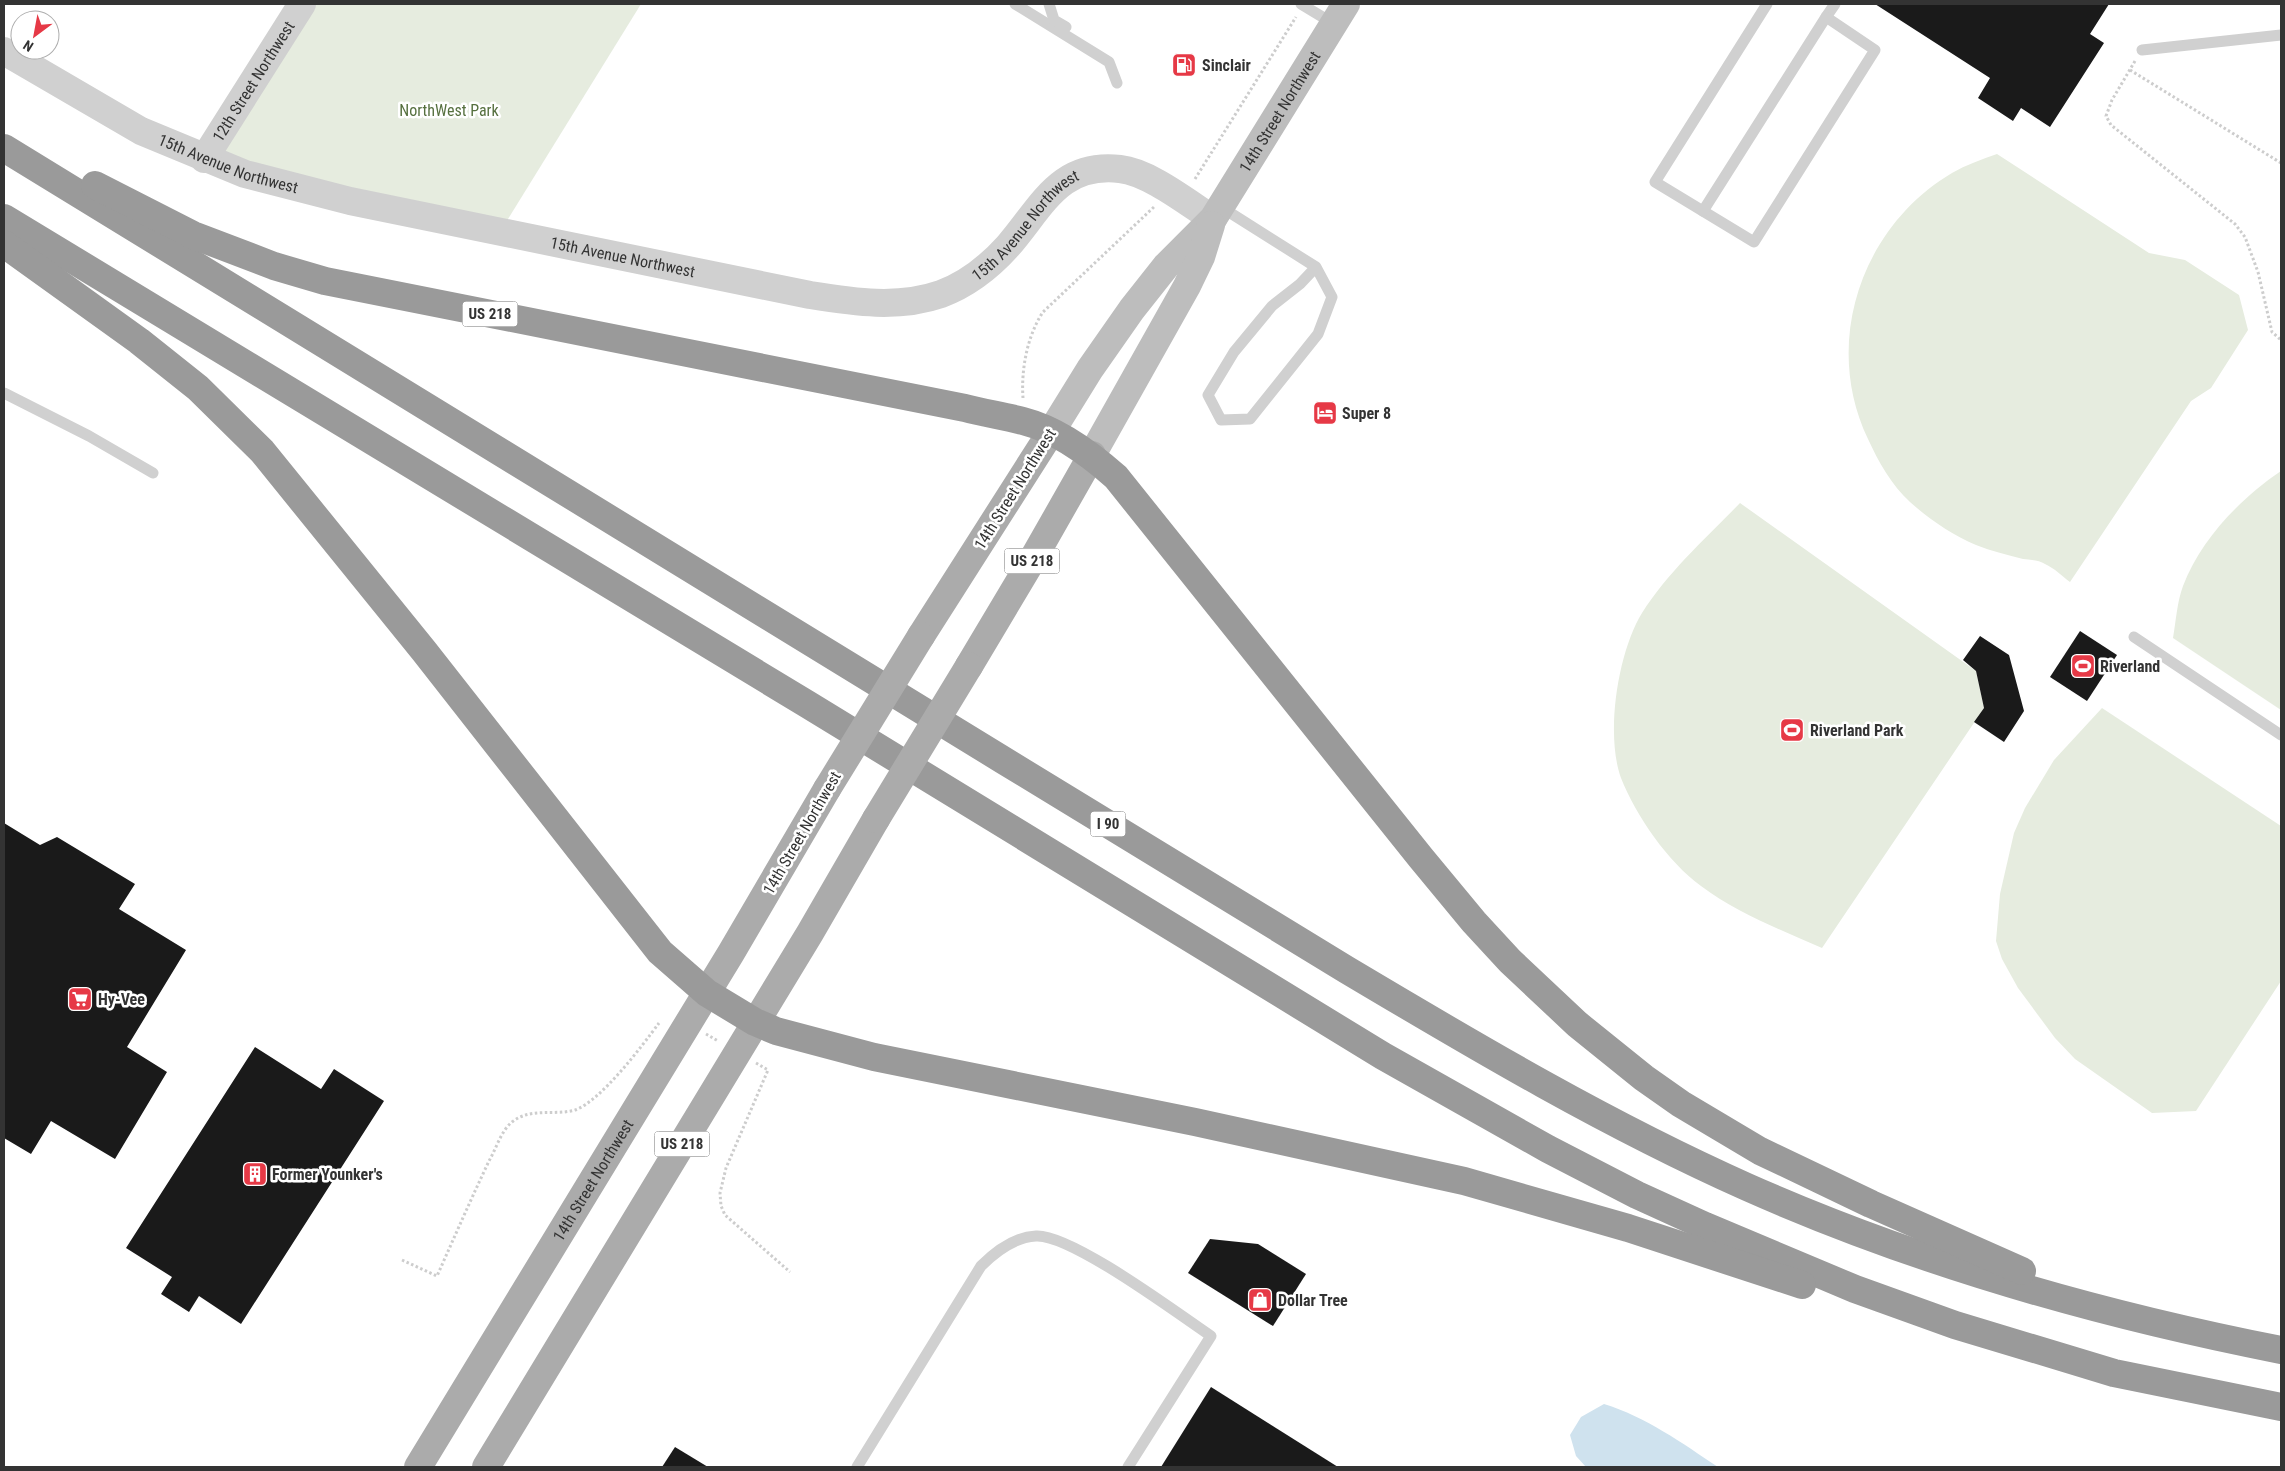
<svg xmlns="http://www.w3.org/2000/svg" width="2285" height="1471" font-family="'Roboto Condensed',sans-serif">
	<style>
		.green { fill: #e6ecdf }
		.water { fill: #cfe2ee }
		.building { fill: #1a1a1a }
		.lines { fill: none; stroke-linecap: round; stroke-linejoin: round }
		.path { stroke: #cdcdcd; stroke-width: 3; stroke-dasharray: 2.5 2.5; stroke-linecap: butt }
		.service { stroke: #d0d0d0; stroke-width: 11 }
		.tertiary { stroke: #d0d0d0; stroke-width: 28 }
		.secondary { stroke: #bdbdbd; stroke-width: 28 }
		.primary { stroke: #ababab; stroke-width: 28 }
		.motorway { stroke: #9a9a9a; stroke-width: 28 }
		.primary-bridge { stroke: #ababab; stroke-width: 28 }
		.labels { text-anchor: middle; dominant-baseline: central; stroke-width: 5; stroke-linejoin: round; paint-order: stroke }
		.shield { fill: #fff; stroke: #707070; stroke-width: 1 }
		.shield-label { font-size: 15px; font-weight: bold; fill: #333 }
		.poi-label { font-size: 16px; font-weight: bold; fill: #333; stroke: #fff; text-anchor: start }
		.street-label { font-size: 16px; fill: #333; stroke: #fff }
		.park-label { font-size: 16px; fill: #56703f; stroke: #fff }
	</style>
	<rect width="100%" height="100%" fill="#fff"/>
	<!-- green -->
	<g class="green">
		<path d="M302 4H641L500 232 204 159Z"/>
		<path d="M1997 154 2149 253 2185 260 2239 295 2248 330 2211 388 2191 401 2070 582C2062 576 2054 568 2045 564 2039 560 2030 560 2023 559 2008 555 1991 551 1976 545 1952 535 1929 519 1910 502 1892 486 1878 461 1868 439 1822 343 1861 227 1952 173 1966 165 1982 159 1997 154Z"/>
		<path d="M2281 471V710L2173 638C2176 621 2177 602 2183 586 2201 539 2241 498 2281 471Z"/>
		<path d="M1740 503 1976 671 1984 708 1822 948C1781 930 1737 913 1701 886 1668 862 1636 816 1621 778 1605 734 1618 652 1642 613 1668 572 1706 538 1740 503Z"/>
		<path d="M2102 708 2281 826V981L2196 1111 2152 1113 2075 1059 2055 1038 2018 988 2002 959 1996 941 2000 894 2014 833 2025 808 2054 760Z"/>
	</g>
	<!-- water -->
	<path class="water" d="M1604 1404C1646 1417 1682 1443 1718 1467H1586L1576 1456 1570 1435 1581 1417Z"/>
	<!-- building -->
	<g class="building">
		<path d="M1875 4H2109L2090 34 2104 43 2050 127 2021 108 2013 121 1978 98 1990 78Z"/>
		<path d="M2080 631 2117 655 2087 701 2050 677Z"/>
		<path d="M1980 636 2009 655 2024 711 2004 742 1974 722 1984 708 1976 671 1963 660Z"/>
		<path d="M4 823 40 845 57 837 135 884 119 909 186 950 127 1047 167 1072 115 1159 51 1121 31 1154 4 1138Z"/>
		<path d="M255 1047 321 1089 334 1069 384 1101 241 1324 199 1296 189 1312 161 1294 172 1277 126 1248Z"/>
		<path d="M1210 1239 1258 1244 1306 1274 1273 1326 1188 1273Z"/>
		<path d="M1211 1387 1338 1467H1161Z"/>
		<path d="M675 1447 708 1467H662Z"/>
	</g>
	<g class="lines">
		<!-- path -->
		<g class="path">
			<path d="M2135 61 2112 100 2106 116 2111 125 2235 224 2245 237 2258 272 2272 332 2281 340"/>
			<path d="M2130 70 2281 163"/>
			<path d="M1195 179 1296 17"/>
			<path d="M1023 398C1021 370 1027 336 1043 312L1155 206"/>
			<path d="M706 1034 718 1041"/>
			<path d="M756 1063 768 1070 726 1168 720 1193 721 1206 725 1215 790 1272"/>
			<path d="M402 1260 437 1276C454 1238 471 1199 489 1161 496 1149 501 1131 512 1122 531 1107 554 1116 575 1110 601 1101 642 1046 659 1023"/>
		</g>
		<!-- service -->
		<g class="service">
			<path d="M1015 4 1109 62 1117 83"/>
			<path d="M1049 4 1054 20 1066 27"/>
			<path d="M1301 4 1334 24"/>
			<path d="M1767 4 1655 182 1754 242 1875 50 1826 17 1835 4"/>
			<path d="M2142 50 2281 35"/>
			<path d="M1221 207 1316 267 1332 297 1318 334 1250 419 1221 420 1208 395 1234 352 1272 306 1300 284 1316 267"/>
			<path d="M1703 211 1826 17"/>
			<path d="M4 393 89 436 153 473"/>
			<path d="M2134 637 2281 735"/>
			<path d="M857 1467 981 1266C996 1251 1014 1237 1036 1236 1071 1234 1177 1313 1211 1336L1128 1467"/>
		</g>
		<!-- tertiary -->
		<g class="tertiary">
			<path id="s1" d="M4 51 141 131 245 174 350 201 810 295C854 302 898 309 941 294 968 284 990 266 1008 246 1042 207 1059 162 1120 169 1149 172 1188 203 1213 219"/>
			<path id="s2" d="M204 159 302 4"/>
		</g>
		<!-- secondary -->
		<g class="secondary">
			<path id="s3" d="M1051 432 1090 369 1132 309 1166 266 1213 219 1346 4"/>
			<path d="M1092 455 1187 286 1201 257 1211 225"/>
		</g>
		<!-- primary -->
		<g class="primary">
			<path d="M921 636 1051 432"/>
			<path d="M969 666 1034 557 1092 455"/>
			<path id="s4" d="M418 1467 731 953 827 789"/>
			<path d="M486 1467 810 933 876 819"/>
		</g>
		<!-- motorway -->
		<g class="motorway">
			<path d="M4 148C336 353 669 557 1003 760 1117 830 1232 900 1347 970 1478 1048 1608 1125 1747 1187 1918 1263 2098 1314 2281 1350"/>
			<path d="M95 185 193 235 274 266 325 281 965 408C984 413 1004 416 1023 421 1058 430 1089 453 1116 477L1421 858 1474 922 1510 961 1577 1024 1644 1078 1681 1104 1760 1151 1871 1204 2022 1271"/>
			<path d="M4 218 807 704 1383 1056 1548 1149 1637 1195 1705 1226 1855 1289 1955 1325 2114 1373 2281 1407"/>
			<path d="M4 244 139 341 198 388 262 451 424 651 660 952 707 993 755 1022 776 1031 874 1057 1195 1122 1464 1181 1628 1228 1802 1285"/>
		</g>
		<!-- primary-bridge -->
		<g class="primary-bridge">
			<path d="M827 789 921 636"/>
			<path d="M876 819 969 666"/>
		</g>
	</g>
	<!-- icons -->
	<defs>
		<symbol id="fuel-square" viewBox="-11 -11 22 22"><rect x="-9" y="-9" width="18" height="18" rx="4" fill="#e63946" stroke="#fff"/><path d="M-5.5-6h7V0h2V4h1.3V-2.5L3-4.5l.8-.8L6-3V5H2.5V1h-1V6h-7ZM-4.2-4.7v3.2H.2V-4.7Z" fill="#fff"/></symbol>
		<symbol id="hotel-square" viewBox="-11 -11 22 22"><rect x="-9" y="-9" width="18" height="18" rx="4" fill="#e63946" stroke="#fff"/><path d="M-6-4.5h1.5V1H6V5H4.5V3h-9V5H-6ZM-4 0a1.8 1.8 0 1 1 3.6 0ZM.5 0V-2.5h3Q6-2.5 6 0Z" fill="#fff"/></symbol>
		<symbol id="stadium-square" viewBox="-11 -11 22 22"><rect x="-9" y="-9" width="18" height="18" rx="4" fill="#e63946" stroke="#fff"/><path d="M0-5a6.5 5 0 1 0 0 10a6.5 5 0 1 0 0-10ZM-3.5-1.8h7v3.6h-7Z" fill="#fff"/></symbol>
		<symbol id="supermarket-square" viewBox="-11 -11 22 22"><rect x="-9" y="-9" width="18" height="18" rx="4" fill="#e63946" stroke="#fff"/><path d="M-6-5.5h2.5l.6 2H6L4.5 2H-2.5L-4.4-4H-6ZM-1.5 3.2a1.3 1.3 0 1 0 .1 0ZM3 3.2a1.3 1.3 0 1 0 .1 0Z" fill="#fff"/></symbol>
		<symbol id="building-square" viewBox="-11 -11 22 22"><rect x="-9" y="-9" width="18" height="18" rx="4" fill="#e63946" stroke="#fff"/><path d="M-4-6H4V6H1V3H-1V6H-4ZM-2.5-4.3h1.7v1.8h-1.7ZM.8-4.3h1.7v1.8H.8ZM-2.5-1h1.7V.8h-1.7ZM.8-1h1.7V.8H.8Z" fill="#fff"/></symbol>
		<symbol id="shop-square" viewBox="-11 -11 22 22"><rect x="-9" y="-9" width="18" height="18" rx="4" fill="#e63946" stroke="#fff"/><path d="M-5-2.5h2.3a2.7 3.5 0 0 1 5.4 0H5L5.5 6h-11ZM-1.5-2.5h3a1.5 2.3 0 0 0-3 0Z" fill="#fff"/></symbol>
	</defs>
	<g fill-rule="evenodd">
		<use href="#fuel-square" x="1170" y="51" width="28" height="28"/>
		<use href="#hotel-square" x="1311" y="399" width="28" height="28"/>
		<use href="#stadium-square" x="2069" y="652" width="28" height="28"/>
		<use href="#stadium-square" x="1778" y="716" width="28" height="28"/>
		<use href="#supermarket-square" x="66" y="985" width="28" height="28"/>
		<use href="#building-square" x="241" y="1160" width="28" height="28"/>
		<use href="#shop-square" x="1246" y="1286" width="28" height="28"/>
	</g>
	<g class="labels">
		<!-- shield labels -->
		<g class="shield">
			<rect x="462.5" y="301.5" width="55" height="25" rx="4"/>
			<rect x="1004.5" y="548.5" width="55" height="25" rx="4"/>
			<rect x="1090.5" y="811.5" width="35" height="25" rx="4"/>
			<rect x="654.5" y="1131.5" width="55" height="25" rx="4"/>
		</g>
		<g class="shield-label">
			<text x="490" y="314">US 218</text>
			<text x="1032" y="561">US 218</text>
			<text x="1108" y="824">I 90</text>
			<text x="682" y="1144">US 218</text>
		</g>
		<!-- poi labels -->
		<g class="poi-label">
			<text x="1202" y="65">Sinclair</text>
			<text x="1342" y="413">Super 8</text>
			<text x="2100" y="666">Riverland</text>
			<text x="1810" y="730">Riverland Park</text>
			<text x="98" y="999">Hy-Vee</text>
			<text x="272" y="1174">Former Younker's</text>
			<text x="1278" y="1300">Dollar Tree</text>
		</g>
		<!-- street labels -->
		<g class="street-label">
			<text stroke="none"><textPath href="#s2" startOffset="92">12th Street Northwest</textPath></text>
			<text stroke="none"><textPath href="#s3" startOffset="395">14th Street Northwest</textPath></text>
			<text stroke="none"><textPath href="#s1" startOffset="252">15th Avenue Northwest</textPath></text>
			<text stroke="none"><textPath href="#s1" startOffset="1092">15th Avenue Northwest</textPath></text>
			<text stroke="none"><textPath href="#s1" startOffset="658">15th Avenue Northwest</textPath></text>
			<text transform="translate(1015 489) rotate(-58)">14th Street Northwest</text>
			<text transform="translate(802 833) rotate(-60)">14th Street Northwest</text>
			<text stroke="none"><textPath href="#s4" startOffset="336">14th Street Northwest</textPath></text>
		</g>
		<!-- park labels -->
		<g class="park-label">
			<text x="449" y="110">NorthWest Park</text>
		</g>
	</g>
	<!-- border -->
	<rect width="2285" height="1471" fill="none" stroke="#333333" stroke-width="10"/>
	<!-- north arrow -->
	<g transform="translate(35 35) rotate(212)"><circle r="24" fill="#ffffff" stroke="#adadad"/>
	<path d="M0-4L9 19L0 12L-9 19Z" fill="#e63946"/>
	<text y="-8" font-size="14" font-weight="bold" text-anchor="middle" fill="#333333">N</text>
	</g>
</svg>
